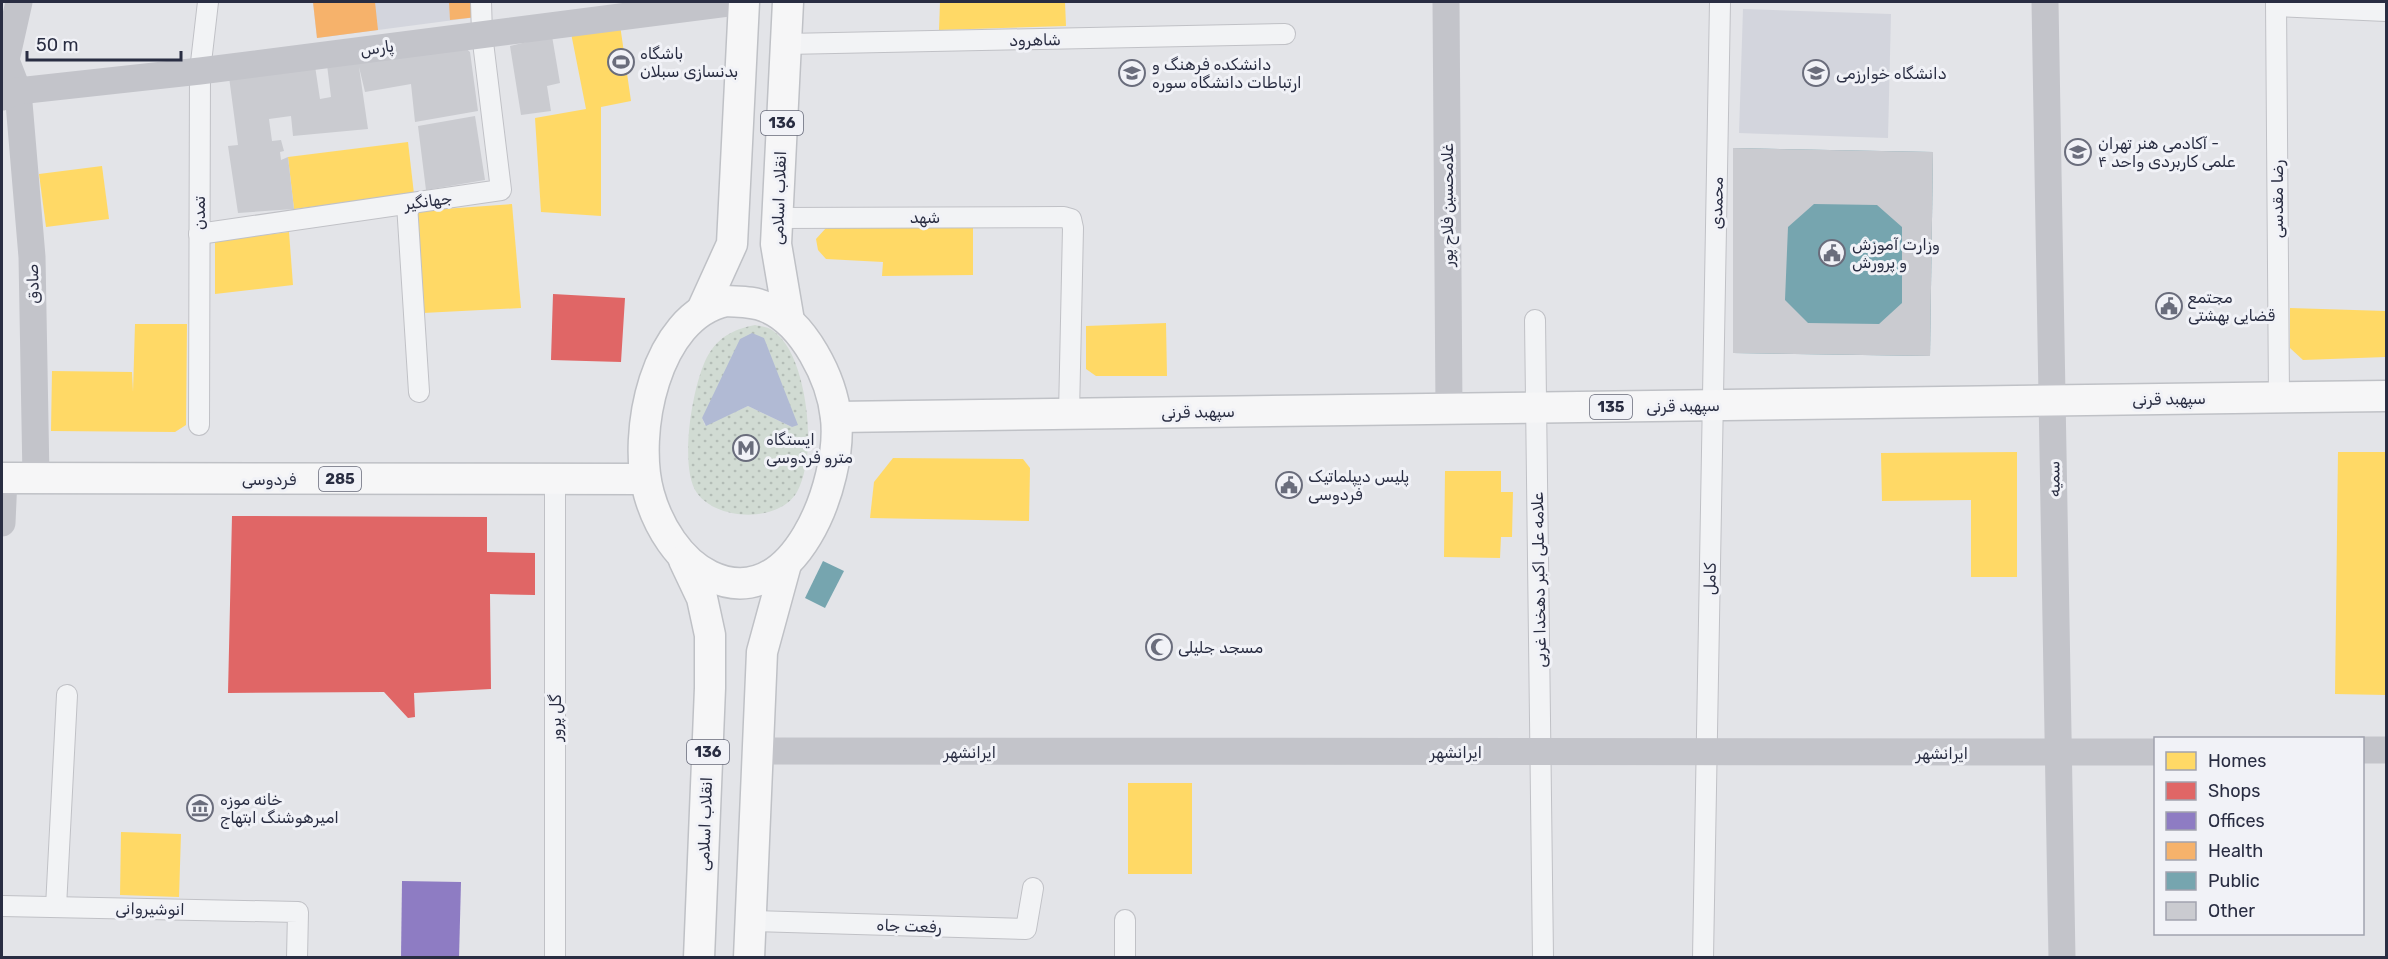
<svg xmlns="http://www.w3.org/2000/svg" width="2388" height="959" font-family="Rubik,'Noto Naskh Arabic',sans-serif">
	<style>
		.built { fill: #d3d5dd }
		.grass { fill: url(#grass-dots); fill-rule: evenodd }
		.water { fill: #b1bad4 }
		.homes { fill: #ffd966 }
		.shops { fill: #e06666 }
		.offices { fill: #8e7cc3 }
		.health { fill: #f6b26b }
		.public { fill: #76a5af }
		.building { fill: #cacbd0; fill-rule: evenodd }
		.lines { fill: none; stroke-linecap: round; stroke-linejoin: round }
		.street-casing { stroke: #c0c1c6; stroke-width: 22 }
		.primary-casing { stroke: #bfc1c6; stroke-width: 33 }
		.street { stroke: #f2f3f5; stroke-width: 20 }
		.secondary { stroke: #c3c4ca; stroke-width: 27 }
		.primary { stroke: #f6f6f7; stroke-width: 30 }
		.labels { text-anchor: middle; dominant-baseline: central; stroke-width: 6; stroke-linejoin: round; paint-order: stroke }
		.shield { fill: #f1f2f7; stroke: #656878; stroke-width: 1.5 }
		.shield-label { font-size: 15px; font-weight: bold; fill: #292d42 }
		.street-label { font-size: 16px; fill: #292d42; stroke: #f1f2f7 }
		.poi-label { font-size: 16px; fill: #292d42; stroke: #f1f2f7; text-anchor: start }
	</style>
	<defs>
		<pattern id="grass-dots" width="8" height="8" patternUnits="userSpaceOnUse" patternTransform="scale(1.5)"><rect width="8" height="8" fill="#d1dbd3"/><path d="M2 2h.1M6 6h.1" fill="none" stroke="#b3bcb6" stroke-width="1.8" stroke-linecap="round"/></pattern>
	</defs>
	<rect width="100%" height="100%" fill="#e3e4e8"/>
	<!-- built -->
	<g class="built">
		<path d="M313 2H476L477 17 317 38Z"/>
		<path d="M1743 9 1891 14 1888 138 1739 133Z"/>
	</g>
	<!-- grass -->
	<path class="grass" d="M755 325C760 326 768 327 772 330 799 347 808 405 808 434 809 450 805 478 797 492 779 523 717 521 697 493 678 468 693 377 710 352 721 335 736 329 755 325ZM764 339 792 427 748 406 705 425 702 418Z"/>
	<!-- water -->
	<path class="water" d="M752 333 764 338 798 425 792 427 748 406 706 426 702 418 740 339Z"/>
	<!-- homes -->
	<g class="homes">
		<path d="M940 2H1065L1066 26 939 30Z"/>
		<path d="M620 25 631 101 601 107V216L541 212 535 118 586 109 571 33Z"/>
		<path d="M408 142 414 194 294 209 288 157Z"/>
		<path d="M102 166 109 219 46 227 39 174Z"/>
		<path d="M512 204 521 308 423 313 416 211Z"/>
		<path d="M973 227V275L882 276 883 262 826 259 818 250 816 239 826 228Z"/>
		<path d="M289 232 293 285 215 294V241Z"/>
		<path d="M2290 308 2386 311V357L2303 360 2290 348Z"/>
		<path d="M1166 323 1167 376H1096L1086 369V326Z"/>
		<path d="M135 324H187L186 425 175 432 51 431 52 371 132 372 133 392Z"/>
		<path d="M2017 452V577H1971V500L1882 501 1881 453Z"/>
		<path d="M2338 452H2386V695L2335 694Z"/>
		<path d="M893 458 1023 459 1030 468 1029 521 870 518 874 482Z"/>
		<path d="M1445 471H1501V492H1513L1512 537H1501L1500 558 1444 557Z"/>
		<rect x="1128" y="783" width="64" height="91"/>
		<path d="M121 832 181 834 179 897 120 895Z"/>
	</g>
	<!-- shops -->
	<g class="shops">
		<path d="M553 294 625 298 621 362 551 360Z"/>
		<path d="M232 516 487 517V552L535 553V595L490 594 491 689 414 693 415 717 408 718 384 692 228 693Z"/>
	</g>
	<!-- offices -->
	<path class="offices" d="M402 881 461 882 459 958H401Z"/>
	<!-- health -->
	<g class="health">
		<path d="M313 2H375L378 30 317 38Z"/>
		<path d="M449 2H476L477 17 450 20Z"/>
	</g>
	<!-- public -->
	<g class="public">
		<path d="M1733 148 1933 152 1930 356 1733 353Z"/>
		<path d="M823 561 844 571 825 608 805 598Z"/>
	</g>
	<!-- building -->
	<g class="building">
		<path d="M552 36 560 83 547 86 551 111 521 115 510 46Z"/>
		<path d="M464 47 470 52 478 111 415 122 411 84 365 92 359 67 368 129 293 136 291 116 269 119 272 141 281 140 284 151 280 152 281 160 288 157 294 209 238 213 228 146 238 145 229 77 315 66 320 99 331 97 327 65Z"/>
		<path d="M475 116 485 180 426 190 418 126Z"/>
		<path d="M1733 148 1933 152 1930 356 1733 353ZM1814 204 1877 205 1902 227V303L1879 324 1808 323 1785 300 1788 227Z"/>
	</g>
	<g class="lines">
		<defs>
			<g id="street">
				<path d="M2276 2 2279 397"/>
				<path d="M2276 6 2386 11"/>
				<path d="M786 44 1285 34"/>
				<path d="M407 204 419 392"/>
				<path d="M778 218 1064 217 1071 219 1073 228 1069 414"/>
				<path d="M199 234 501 190 482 34 481 2"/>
				<path d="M1535 320 1543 958"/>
				<path d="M199 425 200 71 208 2"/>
				<path d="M2 906 298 912 297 958"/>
				<path d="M56 907 67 695"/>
				<path d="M751 921 1026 929 1033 888"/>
				<path d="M555 958V479"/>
				<path d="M1125 958V920"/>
				<path d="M1703 958 1720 2"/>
			</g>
			<g id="primary">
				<path d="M788 2 776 244 789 321"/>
				<path d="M726 301C739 302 753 301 766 307 804 322 832 379 836 418 843 481 794 616 710 576 679 561 658 526 649 494 632 434 655 316 726 301Z"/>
				<path d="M702 310 732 244 744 2"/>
				<path d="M836 417 2386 396"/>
				<path d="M2 478 645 479"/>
				<path d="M684 560 702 598 710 635V688L699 958"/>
				<path d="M749 958 762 652 786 564"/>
			</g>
		</defs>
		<!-- street casing -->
		<use href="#street" class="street-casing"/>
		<!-- primary casing -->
		<use href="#primary" class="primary-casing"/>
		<!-- street -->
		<use href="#street" class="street"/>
		<!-- secondary -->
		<g class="secondary">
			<path d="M19 2 6 60 18 91 32 257 36 478"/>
			<path d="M1446 2 1449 409"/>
			<path d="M2045 2 2062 958"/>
			<path d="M2 97 18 91 200 71 736 2"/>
			<path d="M2 523 4 478"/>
			<path d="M2362 750H2386"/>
			<path d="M757 751 2156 752"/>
		</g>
		<!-- primary -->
		<use href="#primary" class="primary"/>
	</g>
	<!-- icons -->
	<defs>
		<symbol id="stadium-ring" viewBox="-11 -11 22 22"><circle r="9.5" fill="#f1f2f7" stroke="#6a6d7c" stroke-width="1.5"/><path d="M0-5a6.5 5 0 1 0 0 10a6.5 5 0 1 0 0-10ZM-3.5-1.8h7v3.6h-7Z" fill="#6a6d7c"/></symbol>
		<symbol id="university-ring" viewBox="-11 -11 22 22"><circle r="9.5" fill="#f1f2f7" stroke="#6a6d7c" stroke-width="1.5"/><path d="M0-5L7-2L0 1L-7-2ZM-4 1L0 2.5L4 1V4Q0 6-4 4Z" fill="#6a6d7c"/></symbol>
		<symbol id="civic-ring" viewBox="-11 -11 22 22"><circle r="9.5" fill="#f1f2f7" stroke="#6a6d7c" stroke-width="1.5"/><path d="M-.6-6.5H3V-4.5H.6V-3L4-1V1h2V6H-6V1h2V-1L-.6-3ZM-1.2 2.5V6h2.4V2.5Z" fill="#6a6d7c"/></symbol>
		<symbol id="metro-ring" viewBox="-11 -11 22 22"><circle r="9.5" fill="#f1f2f7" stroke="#6a6d7c" stroke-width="1.5"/><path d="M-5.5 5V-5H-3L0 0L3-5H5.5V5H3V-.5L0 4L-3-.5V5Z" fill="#6a6d7c"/></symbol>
		<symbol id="mosque-ring" viewBox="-11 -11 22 22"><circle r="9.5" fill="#f1f2f7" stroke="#6a6d7c" stroke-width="1.5"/><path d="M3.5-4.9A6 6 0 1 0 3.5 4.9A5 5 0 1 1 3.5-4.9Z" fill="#6a6d7c"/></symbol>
		<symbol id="museum-ring" viewBox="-11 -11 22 22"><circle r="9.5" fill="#f1f2f7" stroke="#6a6d7c" stroke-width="1.5"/><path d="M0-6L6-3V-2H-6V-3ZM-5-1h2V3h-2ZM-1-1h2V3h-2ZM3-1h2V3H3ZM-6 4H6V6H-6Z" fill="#6a6d7c"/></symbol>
	</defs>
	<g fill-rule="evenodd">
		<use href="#stadium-ring" x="606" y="47" width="30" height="30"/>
		<use href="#university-ring" x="1117" y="58" width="30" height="30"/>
		<use href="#university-ring" x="1801" y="58" width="30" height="30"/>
		<use href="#university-ring" x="2063" y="137" width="30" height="30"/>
		<use href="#civic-ring" x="1817" y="238" width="30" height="30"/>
		<use href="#civic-ring" x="2154" y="291" width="30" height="30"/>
		<use href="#metro-ring" x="731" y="433" width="30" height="30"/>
		<use href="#civic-ring" x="1274" y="470" width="30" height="30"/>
		<use href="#mosque-ring" x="1144" y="632" width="30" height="30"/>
		<use href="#museum-ring" x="185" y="793" width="30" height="30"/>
	</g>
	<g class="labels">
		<!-- shield labels -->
		<g class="shield">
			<rect x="761" y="111" width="42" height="24" rx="4.5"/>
			<rect x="1590" y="395" width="42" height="24" rx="4.5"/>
			<rect x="319" y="467" width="42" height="24" rx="4.5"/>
			<rect x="687" y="740" width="42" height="24" rx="4.5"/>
		</g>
		<g class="shield-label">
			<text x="782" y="123">136</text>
			<text x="1611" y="407">135</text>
			<text x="340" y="479">285</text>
			<text x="708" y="752">136</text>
		</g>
		<!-- street labels -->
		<g class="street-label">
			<text transform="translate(1035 40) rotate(-1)">شاهرود</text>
			<text transform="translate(377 48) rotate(-8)">پارس</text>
			<text transform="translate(779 198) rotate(-88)">انقلاب اسلامی</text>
			<text transform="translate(2277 199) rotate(-90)">رضا مقدسی</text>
			<text transform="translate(428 201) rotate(-8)">جهانگیر</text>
			<text transform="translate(1717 203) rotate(-89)">محمدی</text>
			<text transform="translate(1447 205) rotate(-90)">غلامحسین فلاح‌ پور</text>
			<text transform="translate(199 213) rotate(-90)">تمدن</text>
			<text x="925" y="217">شهد</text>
			<text transform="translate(33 284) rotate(-92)">صادق</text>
			<text transform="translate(2169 399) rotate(-1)">سپهبد قرنی</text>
			<text transform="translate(1683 406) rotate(-1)">سپهبد قرنی</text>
			<text transform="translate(1198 412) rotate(-1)">سپهبد قرنی</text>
			<text x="269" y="479">فردوسی</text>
			<text transform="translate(2054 479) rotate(-91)">سمیه</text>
			<text transform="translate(1710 579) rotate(-89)">کامل</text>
			<text transform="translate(1539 580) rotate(-91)">علامه علی اکبر دهخدا غربی</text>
			<text transform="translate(555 718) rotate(-90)">گل پرور</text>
			<text x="970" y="752">ایرانشهر</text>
			<text x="1456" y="752">ایرانشهر</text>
			<text x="1942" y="753">ایرانشهر</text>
			<text transform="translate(705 824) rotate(-88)">انقلاب اسلامی</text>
			<text transform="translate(150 909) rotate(1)">انوشیروانی</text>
			<text transform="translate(909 926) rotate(2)">رفعت جاه</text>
		</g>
		<!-- poi labels -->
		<g class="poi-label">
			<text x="640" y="53">باشگاه<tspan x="640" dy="18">بدنسازی سبلان</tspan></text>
			<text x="1152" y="64">دانشکده فرهنگ و<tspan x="1152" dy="18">ارتباطات دانشگاه سوره</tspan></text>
			<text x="1836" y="73">دانشگاه خوارزمی</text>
			<text x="2098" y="143">آکادمی هنر تهران -<tspan x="2098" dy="18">علمی کاربردی واحد ۴</tspan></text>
			<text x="1852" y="244">وزارت آموزش<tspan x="1852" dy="18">و پرورش</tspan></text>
			<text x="2188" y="297">مجتمع<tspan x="2188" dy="18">قضایی بهشتی</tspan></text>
			<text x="766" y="439">ایستگاه<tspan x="766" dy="18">مترو فردوسی</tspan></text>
			<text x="1308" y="476">پلیس دیپلماتیک<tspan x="1308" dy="18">فردوسی</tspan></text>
			<text x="1178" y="647">مسجد جلیلی</text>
			<text x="220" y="799">خانه موزه<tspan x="220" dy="18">امیرهوشنگ ابتهاج</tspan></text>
		</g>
	</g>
	<!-- border -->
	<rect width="2388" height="959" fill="none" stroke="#292d42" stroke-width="6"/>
	<!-- legend -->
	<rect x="2154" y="737" width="210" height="198" fill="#f1f2f7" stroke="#a1a3af" stroke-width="1.5"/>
	<rect x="2166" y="752" width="30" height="18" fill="#ffd966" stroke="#a1a3af" stroke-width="1.5"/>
	<text x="2208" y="767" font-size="18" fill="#292d42">Homes</text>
	<rect x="2166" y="782" width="30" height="18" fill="#e06666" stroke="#a1a3af" stroke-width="1.5"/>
	<text x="2208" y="797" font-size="18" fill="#292d42">Shops</text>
	<rect x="2166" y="812" width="30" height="18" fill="#8e7cc3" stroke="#a1a3af" stroke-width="1.5"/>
	<text x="2208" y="827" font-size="18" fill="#292d42">Offices</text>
	<rect x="2166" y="842" width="30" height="18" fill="#f6b26b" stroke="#a1a3af" stroke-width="1.5"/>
	<text x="2208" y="857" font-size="18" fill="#292d42">Health</text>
	<rect x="2166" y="872" width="30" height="18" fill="#76a5af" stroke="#a1a3af" stroke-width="1.5"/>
	<text x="2208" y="887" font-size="18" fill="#292d42">Public</text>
	<rect x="2166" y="902" width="30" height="18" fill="#cacbd0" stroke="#a1a3af" stroke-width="1.5"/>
	<text x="2208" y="917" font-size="18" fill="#292d42">Other</text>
	<!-- scale -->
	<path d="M27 51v9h154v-9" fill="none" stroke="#292d42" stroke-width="3"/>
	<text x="36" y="51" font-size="18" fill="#292d42" stroke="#f1f2f7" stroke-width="4.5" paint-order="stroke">50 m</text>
</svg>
